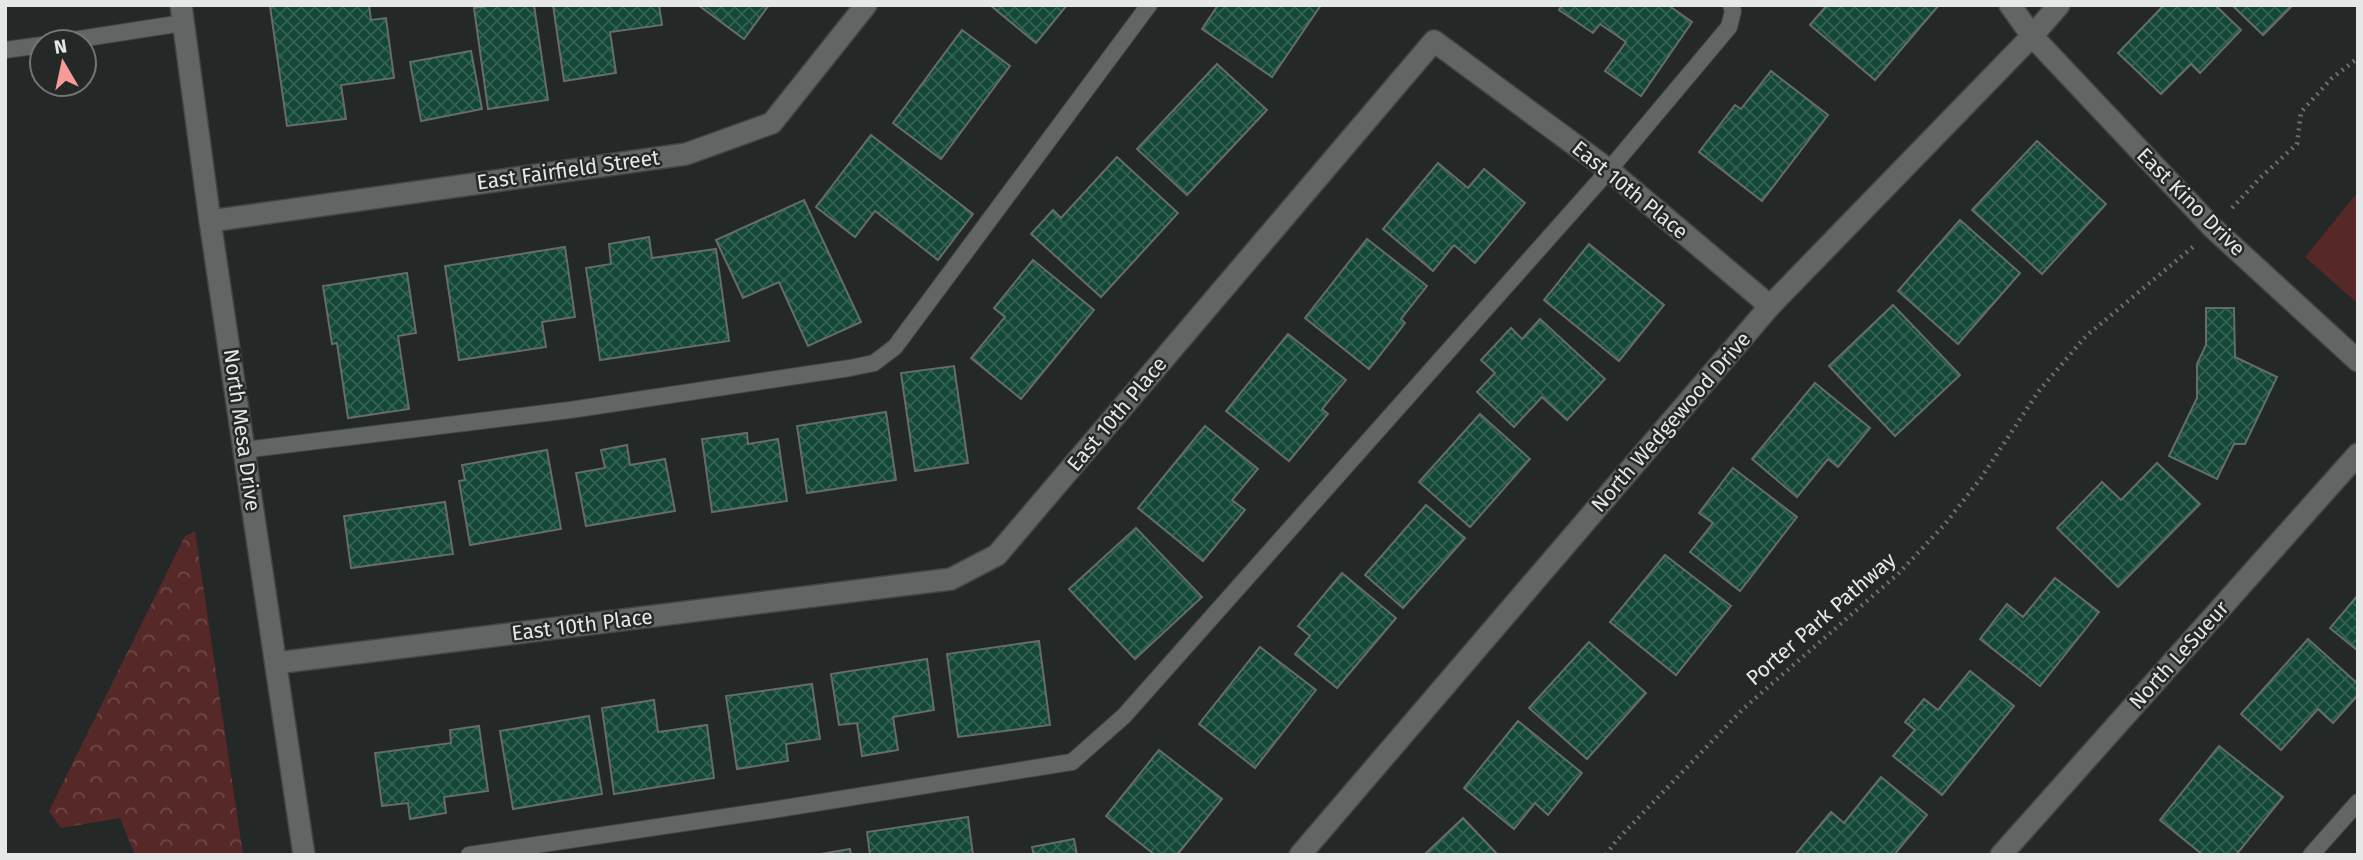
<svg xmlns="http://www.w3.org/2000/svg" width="2363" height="860" font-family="'Fira Sans',sans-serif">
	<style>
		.green { fill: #562928 }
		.park { fill: url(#park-crowns) }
		.building { fill: url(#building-cross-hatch); stroke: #666c69; stroke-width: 2 }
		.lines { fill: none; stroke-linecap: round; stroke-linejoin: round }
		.service-casing { stroke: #414543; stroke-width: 18 }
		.minor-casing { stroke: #414543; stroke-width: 24 }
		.secondary-casing { stroke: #414543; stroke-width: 24 }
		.path { stroke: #6d706e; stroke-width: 4.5; stroke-dasharray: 2 5; stroke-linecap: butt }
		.service { stroke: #616664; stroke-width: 16 }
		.minor { stroke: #616664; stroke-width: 21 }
		.secondary { stroke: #616664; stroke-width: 21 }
		.labels { text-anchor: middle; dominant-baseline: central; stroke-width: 5; stroke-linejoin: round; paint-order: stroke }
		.street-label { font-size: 21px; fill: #e5e8e6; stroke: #242826 }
	</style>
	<defs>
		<pattern id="park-crowns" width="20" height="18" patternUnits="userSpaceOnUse" patternTransform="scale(1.75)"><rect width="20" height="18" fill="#562928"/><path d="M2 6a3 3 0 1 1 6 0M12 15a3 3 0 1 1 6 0" fill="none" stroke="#6e4847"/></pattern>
		<pattern id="building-cross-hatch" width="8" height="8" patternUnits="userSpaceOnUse" patternTransform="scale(1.75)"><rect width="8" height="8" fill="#134737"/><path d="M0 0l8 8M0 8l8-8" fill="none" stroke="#356254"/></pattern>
	</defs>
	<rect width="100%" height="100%" fill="#242826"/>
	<!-- green -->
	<path class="green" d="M2358 192V304L2305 257Z"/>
	<!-- park -->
	<path class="park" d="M195 531 243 855H135L120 818 61 828 49 811 185 536Z"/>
	<!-- building -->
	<g class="building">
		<path d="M369 5 371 20 386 18 394 78 341 85 346 119 287 126 270 6Z"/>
		<path d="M494 5H534L548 100 488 109 474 8Z"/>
		<path d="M553 5H659L662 25 610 32 616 73 564 81Z"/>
		<path d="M698 5H769L744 39Z"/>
		<path d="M990 5H1067L1036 43Z"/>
		<path d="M1218 5H1321L1272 77 1202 29Z"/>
		<path d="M1562 5H1668L1692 22 1641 96 1605 71 1626 42 1600 24 1593 33 1559 10Z"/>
		<path d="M1827 5H1939L1875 80 1810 25Z"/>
		<path d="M2164 5H2215L2241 30 2200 73 2191 64 2161 94 2118 53Z"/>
		<path d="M2232 5H2293L2263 35Z"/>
		<path d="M962 30 1010 66 941 159 893 123Z"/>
		<path d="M471 51 482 109 421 121 410 62Z"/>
		<path d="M1217 64 1267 110 1187 195 1137 149Z"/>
		<path d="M1771 71 1828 115 1762 201 1699 152 1735 105 1741 109Z"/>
		<path d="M871 135 973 214 938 260 875 211 855 237 816 207Z"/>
		<path d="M2037 141 2106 204 2042 274 1972 210Z"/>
		<path d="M1117 157 1178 213 1101 297 1031 234 1053 210 1061 218Z"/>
		<path d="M1438 163 1468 188 1484 169 1525 203 1475 263 1454 245 1433 271 1383 229Z"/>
		<path d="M804 200 861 322 808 346 779 282 743 298 716 240Z"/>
		<path d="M1960 220 2020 273 1958 344 1898 291Z"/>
		<path d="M649 237 652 258 716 249 729 341 600 360 586 268 611 264 609 244Z"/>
		<path d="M1367 239 1427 286 1401 319 1405 323 1369 369 1305 318Z"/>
		<path d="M1589 244 1664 305 1619 361 1544 300Z"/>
		<path d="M565 247 575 317 542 322 546 347 459 360 445 266Z"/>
		<path d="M1033 260 1094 310 1021 399 971 358 1005 317 994 308Z"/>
		<path d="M407 273 416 333 398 336 409 409 348 418 337 343 332 344 323 286Z"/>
		<path d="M1893 305 1960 375 1895 436 1829 366Z"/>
		<path d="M2206 308H2234L2235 357 2277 377 2245 444H2234L2217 479 2169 456 2197 398V364L2206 345Z"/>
		<path d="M1540 319 1605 379 1567 420 1542 397 1514 427 1477 392 1495 373 1481 360 1511 328 1522 339Z"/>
		<path d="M1288 334 1346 380 1322 409 1328 414 1289 461 1226 411Z"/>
		<path d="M954 366 968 463 915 471 901 373Z"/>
		<path d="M1815 383 1870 428 1838 467 1828 459 1797 497 1752 459Z"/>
		<path d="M886 412 896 480 807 493 797 426Z"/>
		<path d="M1480 414 1530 459 1470 527 1419 482Z"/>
		<path d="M1205 426 1258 469 1232 500 1245 510 1203 561 1138 508Z"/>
		<path d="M747 433 748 444 778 439 787 501 712 512 702 439Z"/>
		<path d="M627 445 630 465 665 459 675 511 586 526 576 473 605 468 601 450Z"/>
		<path d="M547 450 561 529 470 545 459 481 465 480 462 465Z"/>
		<path d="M2157 463 2200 504 2118 587 2057 528 2102 482 2121 500Z"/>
		<path d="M1733 468 1797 517 1740 591 1690 552 1713 523 1699 513Z"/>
		<path d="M445 502 453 554 351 568 344 516Z"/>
		<path d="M1426 505 1465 538 1403 608 1365 575Z"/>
		<path d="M1136 528 1202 597 1135 659 1069 589Z"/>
		<path d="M1665 555 1731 606 1676 675 1610 622Z"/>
		<path d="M1342 573 1396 618 1337 688 1295 654 1310 636 1298 626Z"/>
		<path d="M2055 578 2099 612 2040 686 1980 639 2007 604 2023 617Z"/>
		<path d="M2358 595V651L2330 628Z"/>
		<path d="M2308 639 2358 684V695L2333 723 2318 709 2281 750 2241 714Z"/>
		<path d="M1039 641 1050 725 958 737 947 654Z"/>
		<path d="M1589 642 1646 693 1587 759 1529 708Z"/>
		<path d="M1260 647 1316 690 1255 768 1199 724Z"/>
		<path d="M927 659 934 710 893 717 898 750 862 756 857 723 839 725 831 674Z"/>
		<path d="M1970 671 2014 706 1942 795 1893 756 1915 730 1905 722 1924 699 1938 710Z"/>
		<path d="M812 684 820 739 786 744 788 761 737 769 726 696Z"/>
		<path d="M654 700 658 732 707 725 714 778 614 794 602 708Z"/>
		<path d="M589 716 602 794 513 809 500 731Z"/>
		<path d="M1518 721 1582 773 1548 815 1535 803 1514 829 1464 788Z"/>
		<path d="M479 726 488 791 444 797 446 813 410 819 408 803 382 806 375 753 451 743 450 730Z"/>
		<path d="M2219 746 2283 797 2236 855H2203L2160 820Z"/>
		<path d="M1159 750 1222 799 1177 855H1155L1106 816Z"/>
		<path d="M1881 777 1927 815 1894 855H1795L1831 812 1844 823Z"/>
		<path d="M968 817 973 855H870L867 832Z"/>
		<path d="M1463 818 1498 855H1424Z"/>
		<path d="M1074 839 1077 855H1034L1032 847Z"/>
		<path d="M850 849 851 855H815Z"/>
	</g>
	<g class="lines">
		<defs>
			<g id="service">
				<path d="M60 42 183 23"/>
				<path d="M5 50 42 45"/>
				<path d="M244 450 570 410 850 368 874 363 895 347 1149 5"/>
				<path d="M469 855 772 810 1072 762 1124 716 1609 170 1729 27 1733 11 1731 5"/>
				<path d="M2311 855 2358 802"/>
			</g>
			<g id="minor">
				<path d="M2010 5 2032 36 2213 228 2358 361"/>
				<path d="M210 221 686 154 772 123 866 5"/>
				<path d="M276 663 951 579 997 555 1434 41 1609 170 1770 306"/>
				<path d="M1300 855 1770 306 2032 36 2059 5"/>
				<path d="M2001 855 2358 454"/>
			</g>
			<path id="secondary" d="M181 5 210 221 304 855"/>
		</defs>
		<!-- service casing -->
		<use href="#service" class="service-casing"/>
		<!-- minor casing -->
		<use href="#minor" class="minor-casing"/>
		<!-- secondary casing -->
		<use href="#secondary" class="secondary-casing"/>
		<!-- path -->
		<g class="path">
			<path d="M2232 208 2260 178 2297 144 2301 112 2332 78 2358 58"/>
			<path d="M1606 855 1616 841 1743 709 1899 573 1945 524 1981 478 2038 392 2086 336 2194 246"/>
		</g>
		<!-- service -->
		<use href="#service" class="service"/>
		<!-- minor -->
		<use href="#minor" class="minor"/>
		<!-- secondary -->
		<use href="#secondary" class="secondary"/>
	</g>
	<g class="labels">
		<!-- street labels -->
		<g class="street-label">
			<text transform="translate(568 170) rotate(-8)">East Fairfield Street</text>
			<text transform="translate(1630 190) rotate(39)">East 10th Place</text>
			<text transform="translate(2191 202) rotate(45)">East Kino Drive</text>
			<text transform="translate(1117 414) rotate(-50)">East 10th Place</text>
			<text transform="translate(1671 422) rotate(-49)">North Wedgewood Drive</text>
			<text transform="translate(242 430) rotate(82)">North Mesa Drive</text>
			<text transform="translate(1821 619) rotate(-41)">Porter Park Pathway</text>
			<text transform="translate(582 625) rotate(-7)">East 10th Place</text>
			<text transform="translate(2179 655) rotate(-48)">North LeSueur</text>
		</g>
	</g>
	<!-- border -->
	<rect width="2363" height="860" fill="none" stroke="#e5e8e6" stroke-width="14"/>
	<!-- north arrow -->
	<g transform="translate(63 63) rotate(351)"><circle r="33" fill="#242826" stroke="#717573" stroke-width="2"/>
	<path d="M0-5L12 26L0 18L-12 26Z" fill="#f59b98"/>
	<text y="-10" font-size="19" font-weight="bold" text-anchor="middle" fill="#e5e8e6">N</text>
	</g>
</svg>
